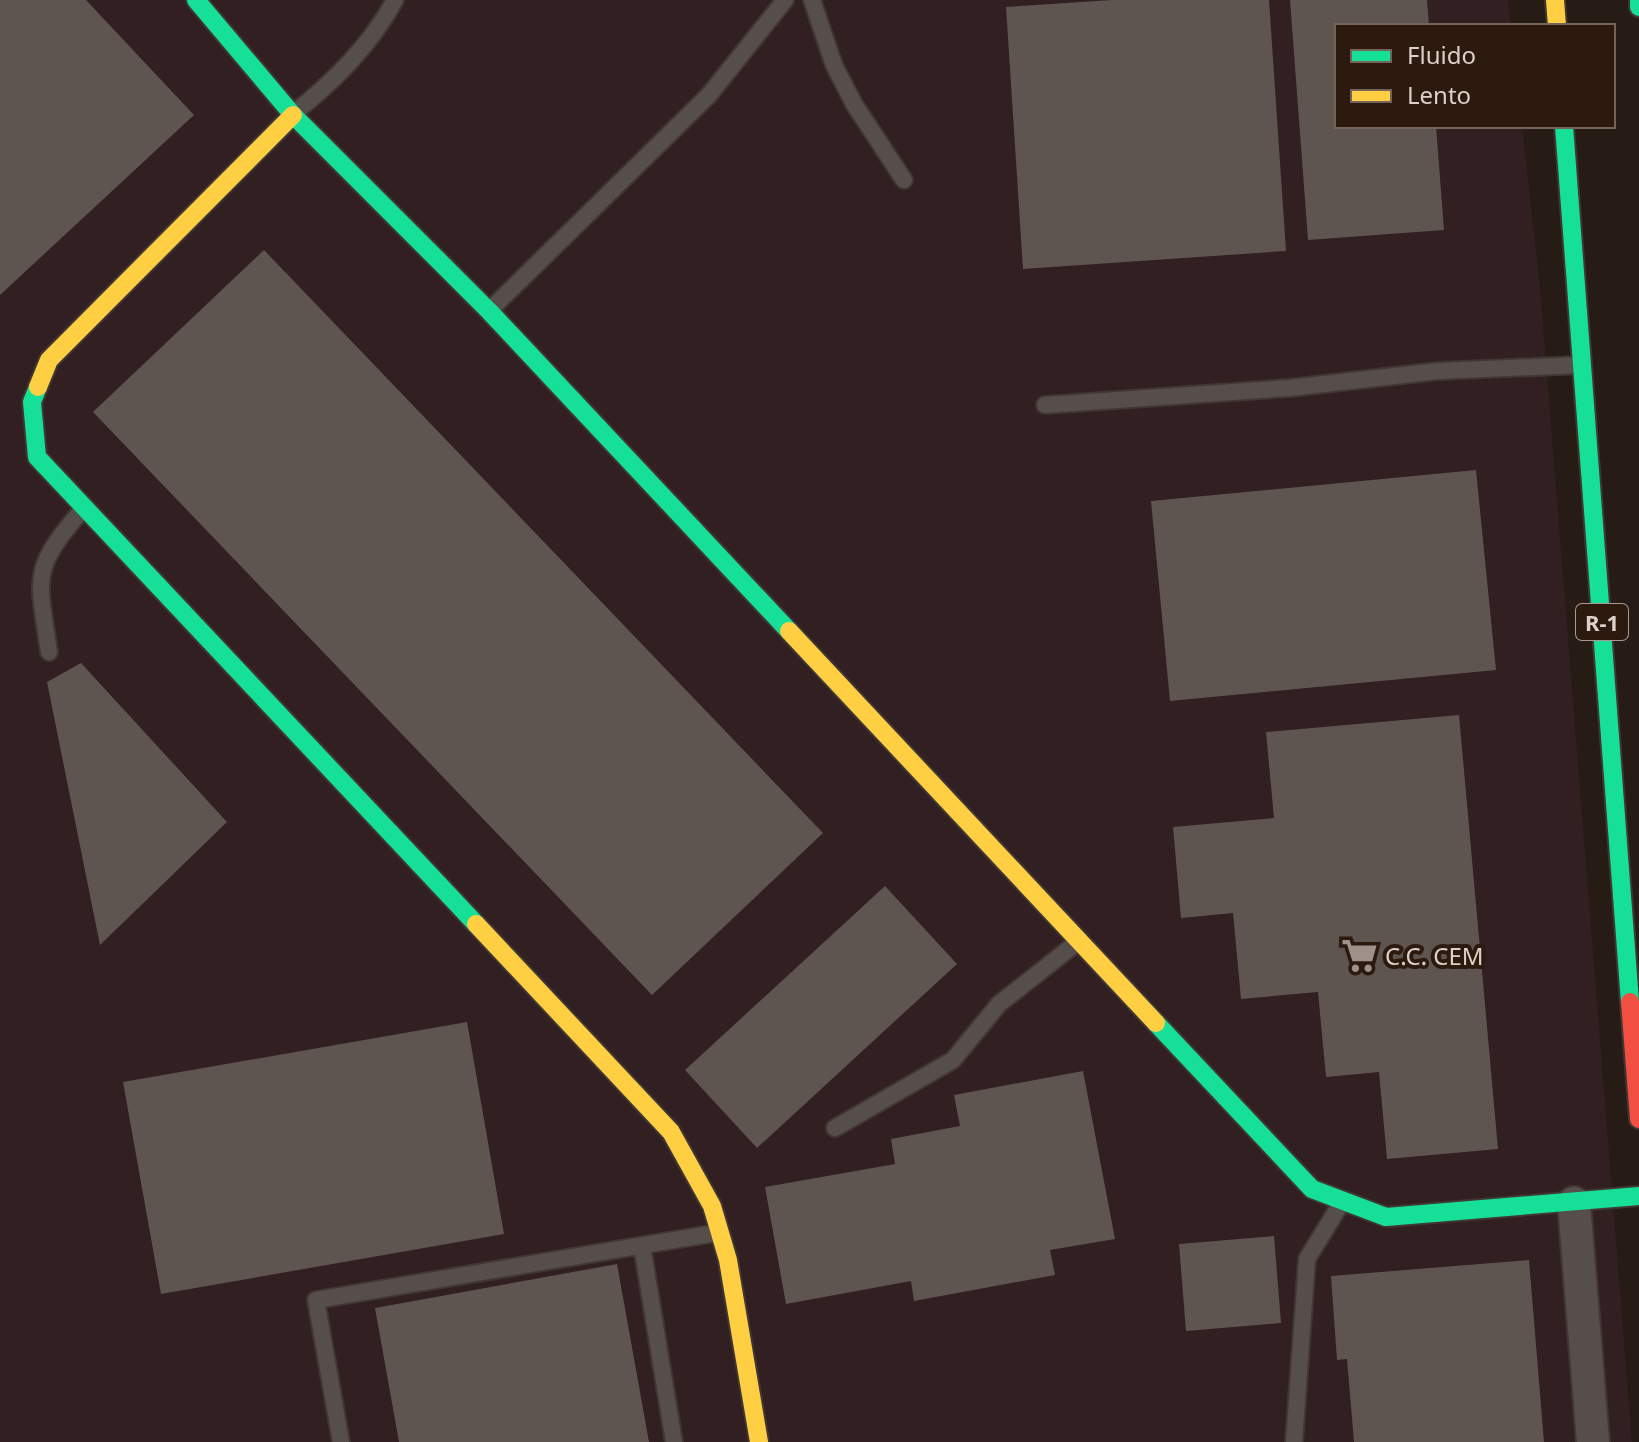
<svg xmlns="http://www.w3.org/2000/svg" width="1639" height="1442" font-family="'Noto Sans',sans-serif">
	<style>
		.industrial { fill: #311f22 }
		.building { fill: #5e5550 }
		.lines { fill: none; stroke-linecap: round; stroke-linejoin: round }
		.lane-casing { stroke: #403733; stroke-width: 20 }
		.street-casing { stroke: #403733; stroke-width: 36 }
		.fast-casing { stroke: #403733; stroke-width: 22 }
		.slow-casing { stroke: #403733; stroke-width: 22 }
		.jam-casing { stroke: #403733; stroke-width: 22 }
		.lane { stroke: #564e4a; stroke-width: 16 }
		.street { stroke: #564e4a; stroke-width: 32 }
		.fast { stroke: #16e098; stroke-width: 18 }
		.slow { stroke: #ffcf43; stroke-width: 18 }
		.jam { stroke: #f24e42; stroke-width: 18 }
		.labels { text-anchor: middle; dominant-baseline: central; stroke-width: 8; stroke-linejoin: round; paint-order: stroke }
		.shield { fill: #2c1a0f; stroke: #a89991; stroke-width: 2 }
		.shield-label { font-size: 22px; font-weight: bold; fill: #ddd0c9 }
		.poi-label { font-size: 24px; fill: #ddd0c9; stroke: #2c1a0f; text-anchor: start }
	</style>
	<rect width="100%" height="100%" fill="#261b15"/>
	<!-- industrial -->
	<path class="industrial" d="M0 0H1508L1511 26H1337V126H1522L1540 287 1632 1442H0Z"/>
	<!-- building -->
	<g class="building">
		<path d="M0 0H86L194 115 0 295Z"/>
		<path d="M1112 0H1269L1286 251 1023 269 1006 7Z"/>
		<path d="M1290 0H1427L1429 26H1337V126H1436L1444 230 1308 240Z"/>
		<path d="M264 250 823 833 652 995 93 412Z"/>
		<path d="M1476 470 1496 670 1170 701 1151 501Z"/>
		<path d="M81 663 227 822 100 945 47 682Z"/>
		<path d="M1459 715 1498 1149 1387 1159 1379 1072 1326 1077 1318 992 1241 999 1233 913 1181 918 1173 827 1274 818 1266 732Z"/>
		<path d="M885 886 957 964 757 1148 685 1070Z"/>
		<path d="M467 1022 504 1234 161 1294 123 1082Z"/>
		<path d="M1083 1071 1115 1239 1050 1250 1055 1275 914 1301 911 1281 786 1304 765 1187 895 1164 891 1139 960 1126 954 1095Z"/>
		<path d="M1274 1236 1281 1323 1186 1331 1179 1244Z"/>
		<path d="M1529 1260 1544 1442H1354L1347 1359 1337 1360 1331 1276Z"/>
		<path d="M617 1264 649 1442H399L375 1308Z"/>
	</g>
	<g class="lines">
		<defs>
			<g id="lane">
				<path d="M812 0 834 65 854 104 904 180"/>
				<path d="M293 114C333 82 370 46 395 0"/>
				<path d="M489 311 709 95 785 0"/>
				<path d="M1045 405 1289 388 1438 371 1581 365"/>
				<path d="M49 652C38 576 30 570 83 509"/>
				<path d="M835 1128 953 1060 999 1004 1079 941"/>
				<path d="M642 1246 674 1442"/>
				<path d="M341 1442 316 1300 716 1233"/>
				<path d="M1294 1442 1307 1259 1342 1202"/>
			</g>
			<path id="street" d="M1574 1203 1593 1442"/>
			<g id="fast">
				<path d="M196 0 293 115 489 311 789 631"/>
				<path d="M1639 0V7"/>
				<path d="M1564 126 1630 1002"/>
				<path d="M38 387 32 402 37 457 476 924"/>
				<path d="M1156 1023 1312 1189 1386 1217 1639 1196"/>
			</g>
			<g id="slow">
				<path d="M1555 0 1557 26"/>
				<path d="M38 387 49 360 293 115"/>
				<path d="M789 631 1156 1023"/>
				<path d="M476 924 671 1132 712 1206 728 1260 759 1442"/>
			</g>
			<path id="jam" d="M1630 1002 1639 1119"/>
		</defs>
		<!-- lane casing -->
		<use href="#lane" class="lane-casing"/>
		<!-- street casing -->
		<use href="#street" class="street-casing"/>
		<!-- fast casing -->
		<use href="#fast" class="fast-casing"/>
		<!-- slow casing -->
		<use href="#slow" class="slow-casing"/>
		<!-- jam casing -->
		<use href="#jam" class="jam-casing"/>
		<!-- lane -->
		<use href="#lane" class="lane"/>
		<!-- street -->
		<use href="#street" class="street"/>
		<!-- fast -->
		<use href="#fast" class="fast"/>
		<!-- slow -->
		<use href="#slow" class="slow"/>
		<!-- jam -->
		<use href="#jam" class="jam"/>
	</g>
	<!-- icons -->
	<defs>
		<symbol id="supermarket-bare" viewBox="-9 -9 18 18"><path d="M-6-5.5h2.5l.6 2H6L4.5 2H-2.5L-4.4-4H-6ZM-1.5 3.2a1.3 1.3 0 1 0 .1 0ZM3 3.2a1.3 1.3 0 1 0 .1 0Z" fill="#9d918a" stroke="#2c1a0f" stroke-width="2.5" paint-order="stroke"/></symbol>
	</defs>
	<g fill-rule="evenodd">
		<use href="#supermarket-bare" x="1334" y="930" width="51" height="51"/>
	</g>
	<g class="labels">
		<!-- shield labels -->
		<rect class="shield" x="1576" y="604" width="52" height="36" rx="6"/>
		<g class="shield-label">
			<text x="1602" y="622">R-1</text>
		</g>
		<!-- poi labels -->
		<g class="poi-label">
			<text x="1385" y="955">C.C. CEM</text>
		</g>
	</g>
	<!-- legend -->
	<rect x="1335" y="24" width="280" height="104" fill="#2c1a0f" stroke="#736359" stroke-width="2"/>
	<rect x="1351" y="50" width="40" height="12" fill="#16e098" stroke="#736359" stroke-width="2"/>
	<text x="1407" y="64" font-size="24" fill="#ddd0c9">Fluido</text>
	<rect x="1351" y="90" width="40" height="12" fill="#ffcf43" stroke="#736359" stroke-width="2"/>
	<text x="1407" y="104" font-size="24" fill="#ddd0c9">Lento</text>
</svg>
